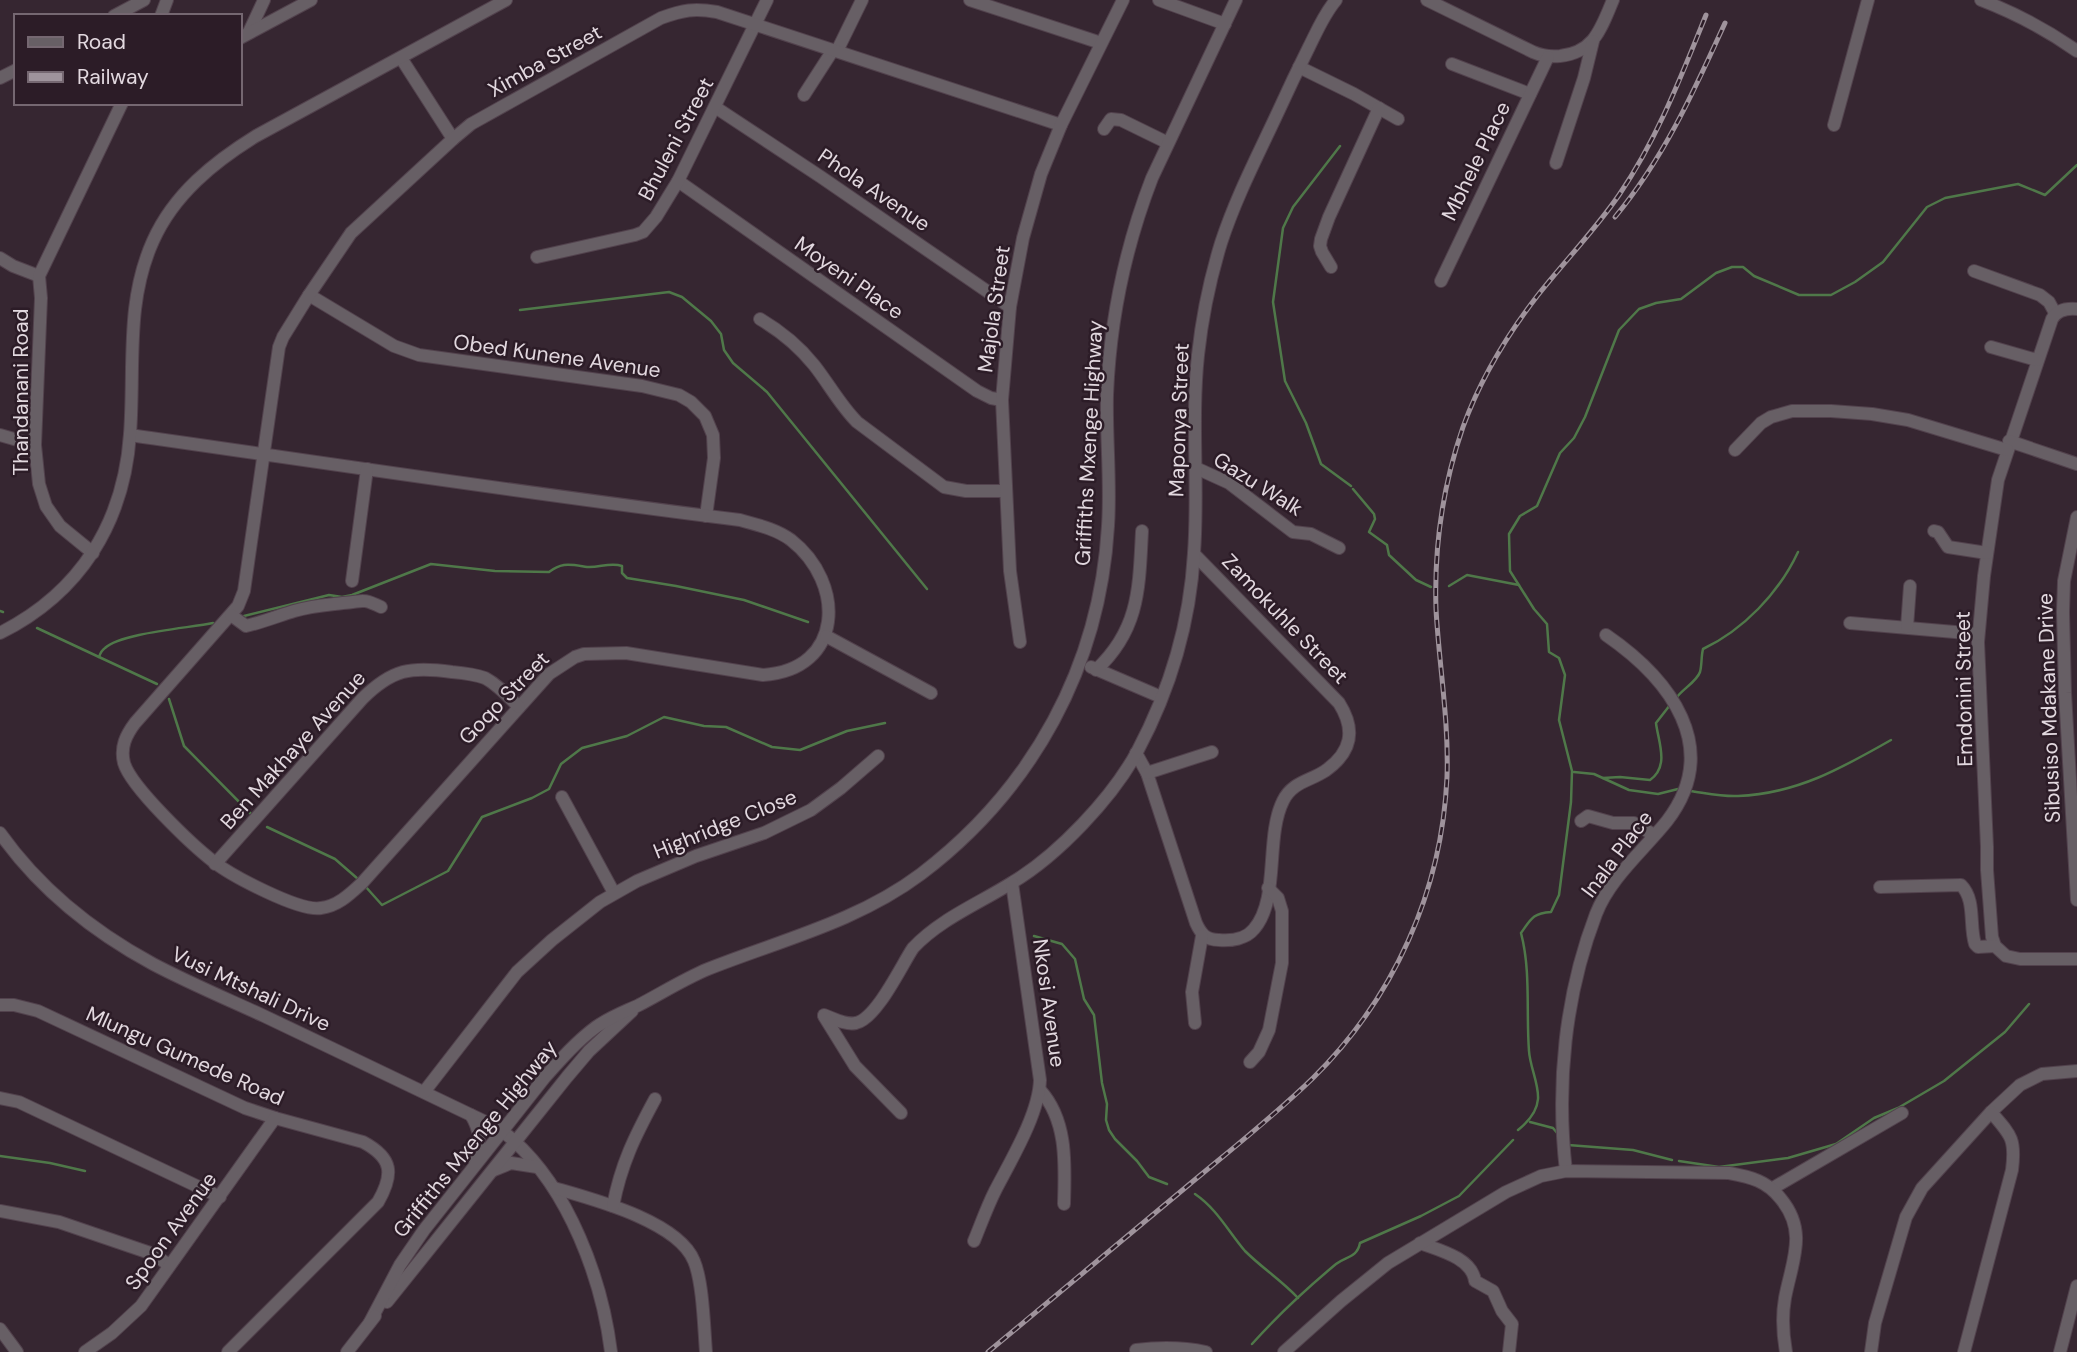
<svg xmlns="http://www.w3.org/2000/svg" width="2077" height="1352" font-family="'DM Sans',sans-serif">
	<style>
		.lines { fill: none; stroke-linecap: round; stroke-linejoin: round }
		.stream { stroke: #4f7849; stroke-width: 2.5 }
		.minor-casing { stroke: #52424d; stroke-width: 14 }
		.minor { stroke: #675f65; stroke-width: 12 }
		.rail-casing { stroke: #9f939c; stroke-width: 5 }
		.rail { stroke: #2c1c27; stroke-width: 2.5; stroke-dasharray: 8; stroke-linecap: butt }
		.labels { text-anchor: middle; dominant-baseline: central; stroke-width: 5; stroke-linejoin: round; paint-order: stroke }
		.street-label { font-size: 21px; fill: #e2d8df; stroke: #2c1c27 }
	</style>
	<rect width="100%" height="100%" fill="#362631"/>
	<g class="lines">
		<!-- stream -->
		<g class="stream">
			<path d="M1340 146 1293 207 1283 228 1273 302 1285 381 1306 423 1321 464 1351 486"/>
			<path d="M520 310 669 292 682 297 711 321 721 334 724 350 733 363 767 392 927 589"/>
			<path d="M1353 489 1374 514 1375 519 1369 532 1387 545 1389 555 1416 580 1431 587"/>
			<path d="M1449 586 1467 575 1519 585"/>
			<path d="M0 611 3 612"/>
			<path d="M244 616 329 595 342 597 352 595 431 564 495 571 549 572C553 569 558 566 564 565 572 564 580 566 587 567 599 568 610 562 622 566V573L627 578 676 586 744 600 808 622"/>
			<path d="M37 628 99 657C100 654 102 650 105 648 121 633 189 628 213 623"/>
			<path d="M99 657 157 684"/>
			<path d="M1677 697C1683 689 1697 681 1700 672 1702 665 1701 657 1703 649 1743 630 1779 593 1798 552"/>
			<path d="M169 699 184 746 251 814"/>
			<path d="M1574 772 1594 774 1629 790 1658 794 1678 789"/>
			<path d="M1603 778 1620 777 1650 780C1670 766 1658 741 1656 723L1670 705"/>
			<path d="M1690 791C1705 793 1723 797 1738 796 1796 794 1842 768 1891 740"/>
			<path d="M267 827 335 859 358 879"/>
			<path d="M365 886 382 905 448 871 482 817 532 798 549 789 561 764 582 748 627 736 664 717 704 726 726 727 772 747 800 750 847 731 885 723"/>
			<path d="M1034 936 1062 944 1075 959 1084 999 1094 1015 1102 1083 1107 1104 1106 1120 1109 1130 1115 1139 1137 1161 1149 1177 1167 1184"/>
			<path d="M1530 1122 1553 1128 1558 1134"/>
			<path d="M1518 1130C1528 1122 1537 1112 1538 1099 1539 1084 1530 1067 1529 1051 1526 1012 1531 971 1521 933 1531 919 1533 913 1551 912L1559 895 1571 802 1572 771 1559 720 1565 675 1559 658 1549 652 1547 624 1534 609 1510 571 1509 534 1520 516 1537 506 1560 453 1574 438 1585 417 1619 330 1639 309 1656 303 1681 299 1716 273 1732 267H1743L1754 276 1799 295H1831L1855 282 1883 262 1927 207 1945 198 2018 184 2045 195 2077 165"/>
			<path d="M1568 1145 1633 1150 1672 1160"/>
			<path d="M0 1156 50 1163 85 1171"/>
			<path d="M1679 1161 1719 1167 1788 1158 1836 1144 1874 1118 1898 1108 1944 1081 2005 1032 2029 1004"/>
			<path d="M1195 1194C1217 1209 1228 1231 1245 1251 1262 1268 1281 1280 1298 1298"/>
			<path d="M1252 1344C1278 1315 1306 1289 1336 1264 1346 1256 1357 1258 1360 1243L1421 1216 1459 1196 1513 1140"/>
		</g>
		<defs>
			<g id="minor">
				<path d="M970 0 1101 43"/>
				<path d="M1159 0 1225 24"/>
				<path d="M1427 0 1533 52C1542 56 1549 57 1560 56 1595 52 1601 28 1613 0"/>
				<path d="M1981 0C2015 13 2047 30 2077 51"/>
				<path d="M114 16 144 0"/>
				<path d="M161 16 167 0"/>
				<path d="M249 32 264 0"/>
				<path d="M240 38 311 0"/>
				<path d="M837 51 862 0"/>
				<path d="M401 58 453 139"/>
				<path d="M1452 64 1530 94"/>
				<path d="M1299 67 1354 94 1398 119"/>
				<path d="M0 78 16 70"/>
				<path d="M804 95 833 50"/>
				<path d="M715 107 821 177 1010 307"/>
				<path d="M1834 125 1868 0"/>
				<path d="M1104 129 1111 119 1121 120 1168 143"/>
				<path d="M1556 163 1584 78 1593 41"/>
				<path d="M678 181 977 391 991 398 1002 400"/>
				<path d="M537 257 635 235 643 232 656 217 678 181 767 0"/>
				<path d="M0 258 13 266 39 276"/>
				<path d="M1331 267 1322 252 1320 246 1321 239 1329 217 1379 108"/>
				<path d="M1974 271 2040 295 2049 302 2055 313"/>
				<path d="M1441 281 1548 57"/>
				<path d="M309 295 394 346 419 355 642 386 679 395 691 402 705 416 713 435 714 458 706 516"/>
				<path d="M2077 309C2066 308 2057 310 2052 319L1998 480 1984 576 1978 642 1987 847V870L1992 937 1995 946 2006 956 2020 959H2077"/>
				<path d="M760 319C782 332 798 345 814 365 829 384 840 405 857 422L944 487 966 491H1006"/>
				<path d="M1991 347 2037 360"/>
				<path d="M0 435 35 445"/>
				<path d="M130 435C333 464 536 495 740 520 758 525 776 529 791 540 846 583 844 670 763 675L626 653 584 654 575 657 549 674 362 883C350 894 338 906 321 908 300 912 232 876 214 862 192 845 131 787 124 763 120 747 126 735 135 723L238 606 244 591 279 347 283 337 309 295 351 233 453 139 471 124 661 18C683 10 694 8 717 12L1061 125"/>
				<path d="M2009 441 2077 464"/>
				<path d="M1735 450 1761 423 1771 417 1792 411H1831L1872 414 1908 420 2007 450"/>
				<path d="M1196 468 1229 483 1293 532 1311 534 1339 548"/>
				<path d="M2077 517 2064 581 2063 612 2065 693 2077 900"/>
				<path d="M1934 531 1938 532 1948 547 1987 553"/>
				<path d="M93 553 60 526 46 506 39 484 35 445 41 298 39 276 122 103"/>
				<path d="M352 581 367 469"/>
				<path d="M231 615 246 626C263 622 278 616 294 611 311 606 326 605 343 603 363 602 360 597 381 607"/>
				<path d="M1850 623 1978 634"/>
				<path d="M1907 627 1910 586"/>
				<path d="M0 633C80 593 124 523 130 434 135 368 125 303 153 241 174 194 214 162 256 136L506 0"/>
				<path d="M826 636 931 693"/>
				<path d="M1020 642 1010 571 1002 400 1010 307 1023 238 1041 174 1061 125 1123 0"/>
				<path d="M1091 667 1161 697"/>
				<path d="M1096 670C1140 629 1139 587 1142 531"/>
				<path d="M1136 753 1147 773 1196 923C1201 934 1206 940 1219 940 1231 941 1246 939 1254 929 1280 899 1265 837 1283 801 1292 782 1310 781 1325 771 1352 752 1356 730 1339 703L1194 554"/>
				<path d="M1147 773 1212 752"/>
				<path d="M562 797 614 893"/>
				<path d="M1581 821 1588 816 1613 823H1634L1654 835"/>
				<path d="M0 833C39 888 94 932 153 964 189 983 227 999 264 1016 333 1049 403 1082 471 1115 486 1122 501 1129 513 1140 569 1190 602 1279 611 1352"/>
				<path d="M215 864 362 699C392 669 411 666 452 672 463 673 474 674 485 678 498 685 508 696 519 707"/>
				<path d="M1880 887 1961 885C1976 900 1969 925 1975 944L1978 947 1995 946"/>
				<path d="M0 1005H14L38 1011 245 1108 275 1118 363 1142C393 1158 394 1174 378 1202L228 1352"/>
				<path d="M824 1015C835 1019 845 1025 856 1023 877 1018 901 966 913 948 940 919 980 903 1013 882 1058 855 1112 798 1137 752 1170 690 1190 623 1194 553 1199 487 1191 421 1198 355 1202 318 1210 279 1221 243 1236 197 1258 155 1278 112 1288 90 1298 69 1309 47 1317 31 1324 14 1336 0"/>
				<path d="M824 1016 855 1066 901 1113"/>
				<path d="M1195 1023 1192 992 1202 936"/>
				<path d="M1250 1062 1259 1052 1269 1030 1282 963V911L1278 898 1268 888"/>
				<path d="M1040 1090C1068 1121 1065 1165 1064 1204"/>
				<path d="M424 1092 517 972 552 940 600 902 637 881 696 856 764 833 811 810 841 788 878 756"/>
				<path d="M0 1098 19 1102 220 1197"/>
				<path d="M471 1115C480 1130 482 1144 475 1161"/>
				<path d="M494 1170 511 1163 537 1167"/>
				<path d="M1566 1171C1556 1085 1565 995 1596 914 1610 878 1643 851 1667 821 1723 748 1670 679 1606 635"/>
				<path d="M554 1188C592 1199 678 1221 694 1261 703 1282 704 1328 706 1352"/>
				<path d="M1773 1188 1902 1113"/>
				<path d="M613 1206C621 1164 635 1136 655 1099"/>
				<path d="M0 1211 59 1222 153 1254 169 1265"/>
				<path d="M974 1241C981 1224 987 1207 995 1191 1011 1160 1039 1114 1040 1080L1012 883"/>
				<path d="M1420 1243C1439 1250 1472 1258 1475 1281L1493 1291 1502 1311 1512 1324 1509 1352"/>
				<path d="M387 1302 567 1077 589 1051 632 1011"/>
				<path d="M370 1322 400 1265 424 1230 545 1077C561 1059 577 1041 596 1027 610 1017 624 1012 639 1005 662 993 684 979 708 969 781 940 857 922 921 874 1033 789 1100 666 1108 526 1111 483 1106 439 1107 395 1110 320 1125 248 1152 178L1236 0"/>
				<path d="M0 1329 17 1352"/>
				<path d="M1136 1350C1161 1347 1182 1347 1206 1352"/>
				<path d="M85 1352 112 1333 141 1306 275 1118"/>
				<path d="M347 1352 375 1316"/>
				<path d="M1284 1352 1341 1301 1388 1263 1506 1192 1541 1176 1566 1171 1729 1173C1751 1177 1767 1181 1781 1199 1808 1232 1792 1261 1785 1298 1782 1315 1783 1335 1786 1352"/>
				<path d="M1871 1352 1875 1323 1906 1217 1922 1188 1991 1112 2020 1085 2042 1074 2077 1071"/>
				<path d="M1964 1352 2012 1170C2016 1139 2011 1135 1991 1112"/>
				<path d="M2060 1352 2077 1286"/>
			</g>
		</defs>
		<!-- minor casing -->
		<use href="#minor" class="minor-casing"/>
		<!-- minor -->
		<use href="#minor" class="minor"/>
		<defs>
			<g id="rail">
				<path d="M1615 217C1664 158 1694 91 1725 23"/>
				<path d="M988 1352C1054 1297 1119 1243 1185 1188 1228 1152 1273 1117 1313 1078 1394 998 1442 891 1447 777 1449 720 1439 665 1436 609 1434 547 1443 485 1463 427 1480 380 1507 335 1538 295 1564 262 1595 230 1619 195 1657 139 1681 77 1706 15"/>
			</g>
		</defs>
		<!-- rail casing -->
		<use href="#rail" class="rail-casing"/>
		<!-- rail -->
		<use href="#rail" class="rail"/>
	</g>
	<g class="labels">
		<!-- street labels -->
		<g class="street-label">
			<text transform="translate(545 61) rotate(-29)">Ximba Street</text>
			<text transform="translate(676 139) rotate(-62)">Bhuleni Street</text>
			<text transform="translate(1476 161) rotate(-64)">Mbhele Place</text>
			<text transform="translate(874 190) rotate(34)">Phola Avenue</text>
			<text transform="translate(849 278) rotate(35)">Moyeni Place</text>
			<text transform="translate(994 309) rotate(-82)">Majola Street</text>
			<text transform="translate(557 356) rotate(8)">Obed Kunene Avenue</text>
			<text transform="translate(21 392) rotate(-90)">Thandanani Road</text>
			<text transform="translate(1179 420) rotate(-88)">Maponya Street</text>
			<text transform="translate(1089 443) rotate(-87)">Griffiths Mxenge Highway</text>
			<text transform="translate(1258 484) rotate(32)">Gazu Walk</text>
			<text transform="translate(1285 619) rotate(46)">Zamokuhle Street</text>
			<text transform="translate(1964 689) rotate(-91)">Emdonini Street</text>
			<text transform="translate(504 698) rotate(-46)">Goqo Street</text>
			<text transform="translate(2049 708) rotate(-92)">Sibusiso Mdakane Drive</text>
			<text transform="translate(293 750) rotate(-48)">Ben Makhaye Avenue</text>
			<text transform="translate(725 824) rotate(-22)">Highridge Close</text>
			<text transform="translate(1617 854) rotate(-53)">Inala Place</text>
			<text transform="translate(251 989) rotate(25)">Vusi Mtshali Drive</text>
			<text transform="translate(1049 1003) rotate(82)">Nkosi Avenue</text>
			<text transform="translate(185 1056) rotate(24)">Mlungu Gumede Road</text>
			<text transform="translate(475 1139) rotate(-51)">Griffiths Mxenge Highway</text>
			<text transform="translate(171 1231) rotate(-54)">Spoon Avenue</text>
		</g>
	</g>
	<!-- legend -->
	<rect x="14" y="14" width="228" height="91" fill="#2c1c27" stroke="#756771" stroke-width="2"/>
	<rect x="28" y="37" width="35" height="10" fill="#675f65" stroke="#756771" stroke-width="2"/>
	<text x="77" y="49" font-size="21" fill="#e2d8df">Road</text>
	<rect x="28" y="72" width="35" height="10" fill="#9f939c" stroke="#756771" stroke-width="2"/>
	<text x="77" y="84" font-size="21" fill="#e2d8df">Railway</text>
</svg>
